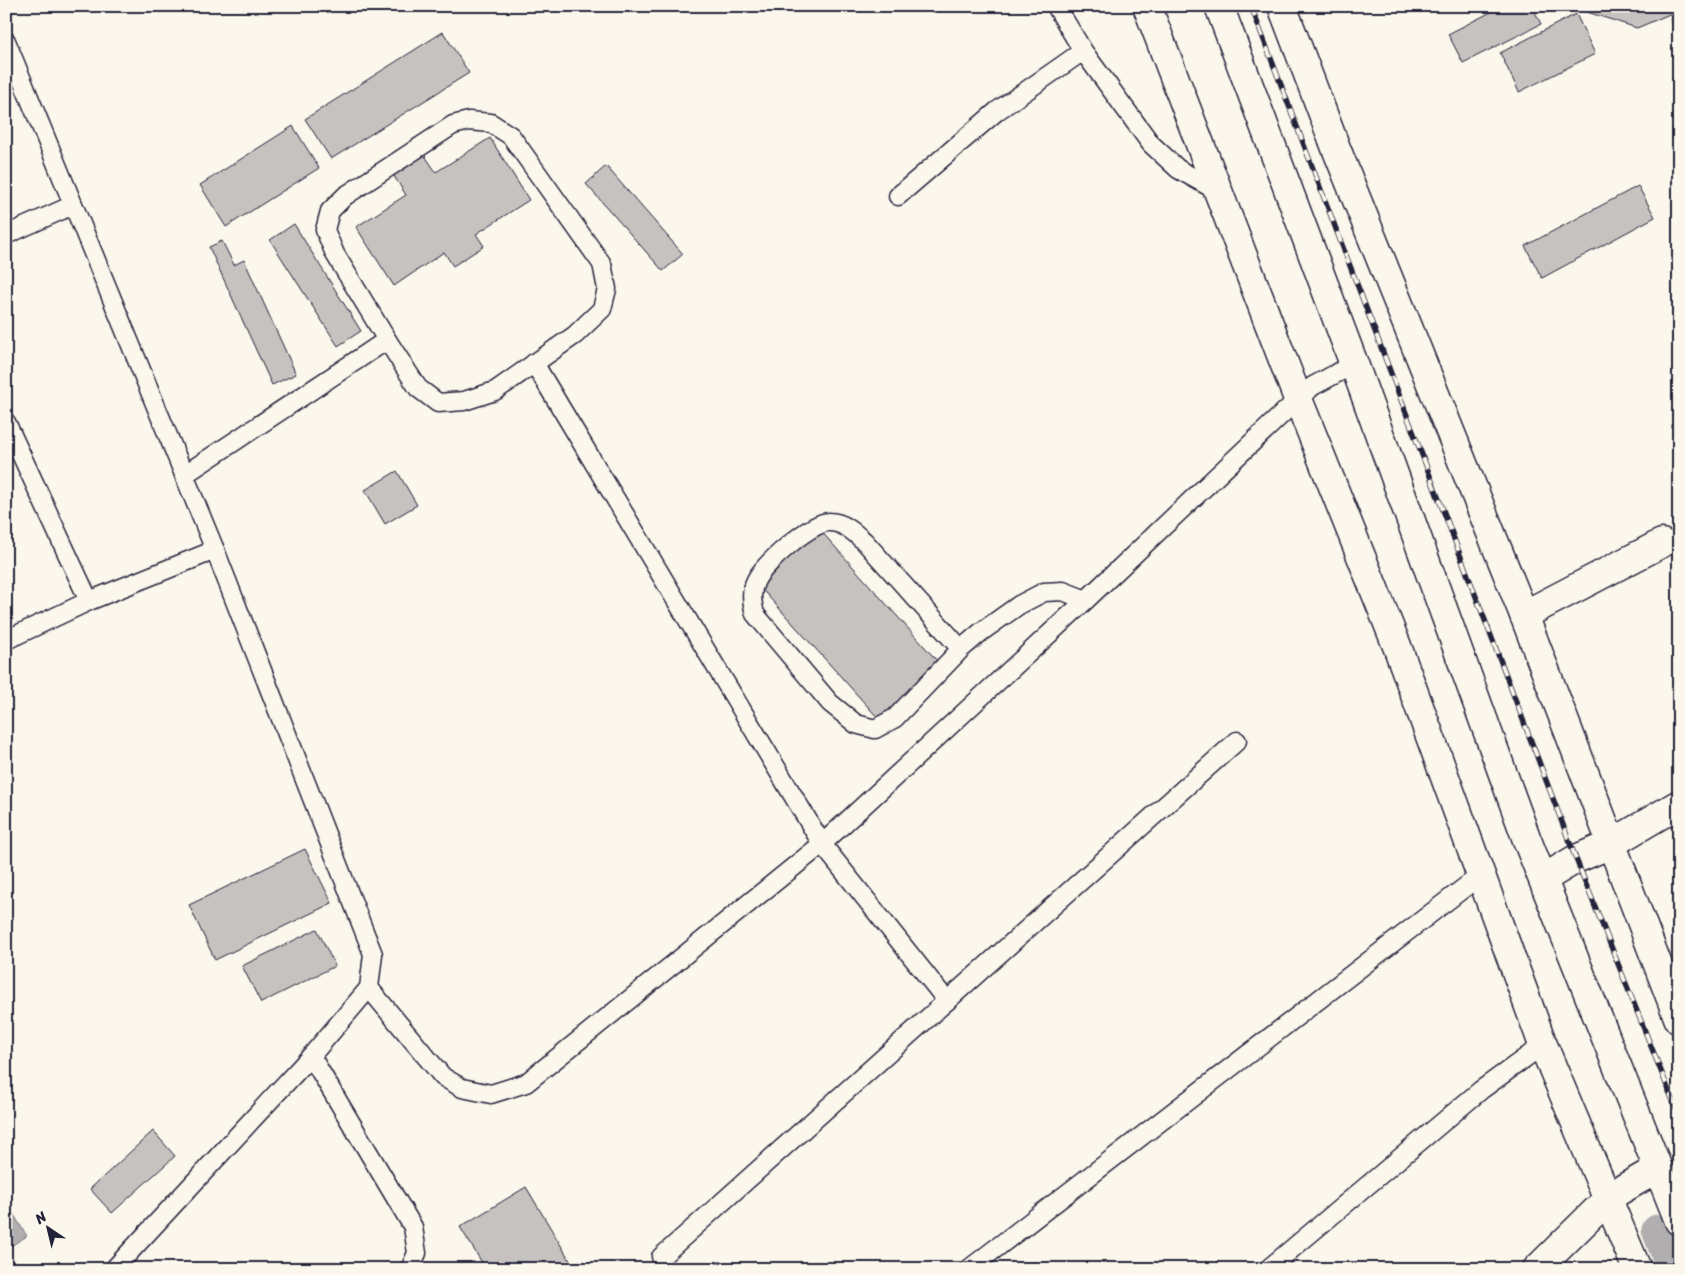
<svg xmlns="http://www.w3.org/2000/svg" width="1685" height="1275" font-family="Sriracha,sans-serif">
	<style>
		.water { fill: #b1aeb0; stroke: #787681 }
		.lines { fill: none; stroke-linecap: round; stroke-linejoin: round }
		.canal { stroke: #b1aeb0; stroke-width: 31 }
		.building { fill: #c6c2c0; stroke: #22223b }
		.service-casing { stroke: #22223b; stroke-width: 21 }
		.minor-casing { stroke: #22223b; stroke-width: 31 }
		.service { stroke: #fbf7ec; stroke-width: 18 }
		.minor { stroke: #fbf7ec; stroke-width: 28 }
		.rail-casing { stroke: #22223b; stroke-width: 5.5 }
		.rail { stroke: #fbf7ec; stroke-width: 4; stroke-dasharray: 11; stroke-linecap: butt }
	</style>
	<rect width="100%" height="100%" fill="#fbf7ec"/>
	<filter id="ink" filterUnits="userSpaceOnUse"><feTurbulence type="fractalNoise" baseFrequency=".02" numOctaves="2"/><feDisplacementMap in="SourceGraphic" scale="10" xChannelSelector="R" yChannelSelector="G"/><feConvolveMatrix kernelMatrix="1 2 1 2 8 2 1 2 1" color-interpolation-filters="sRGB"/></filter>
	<g filter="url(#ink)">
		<!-- water -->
		<path class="water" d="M6 1202 27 1236 6 1249Z"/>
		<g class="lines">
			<!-- canal -->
			<path class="canal" d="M1657 1230 1672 1269"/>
		</g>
		<!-- building -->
		<g class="building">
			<path d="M1503 6H1532L1541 24 1463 63 1448 34Z"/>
			<path d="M1585 6H1679V10L1637 28 1587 12Z"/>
			<path d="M1576 14 1595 54 1519 92 1500 53Z"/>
			<path d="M1679 15V38L1670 19Z"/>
			<path d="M443 32 469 73 331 159 305 119Z"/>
			<path d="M293 126 319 168 226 227 200 185Z"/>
			<path d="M490 138 529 200 476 234 484 246 453 266 444 252 394 286 356 227 406 195 392 173 423 153 436 172Z"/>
			<path d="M606 166 683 254 663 271 586 184Z"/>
			<path d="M1638 186 1655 217 1542 278 1525 246Z"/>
			<path d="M294 224 361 331 338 346 270 240Z"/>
			<path d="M222 241 234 265 244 260 296 374 272 385 209 247Z"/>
			<path d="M397 471 417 505 385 524 365 490Z"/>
			<path d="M820 530 940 664 879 719 758 585Z"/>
			<path d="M305 849 332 903 215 960 189 905Z"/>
			<path d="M317 929 335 966 261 1003 242 966Z"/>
			<path d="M153 1131 175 1156 112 1213 90 1189Z"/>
			<path d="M526 1187 575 1269H486L460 1227Z"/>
		</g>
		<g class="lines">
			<defs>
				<g id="service">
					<path d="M1056 6 1083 51 1151 144 1178 169 1219 192"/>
					<path d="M6 41 215 550 373 954 369 988 311 1056 114 1269"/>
					<path d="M469 121 491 123 511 136 602 264 607 289 602 309 575 335 495 391 464 401 438 403 418 388 387 340 335 254 325 230 330 211 345 196 453 125Z"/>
					<path d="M898 196 997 111 1083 51"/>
					<path d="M6 235 73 205"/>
					<path d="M534 363 822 844 947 1001"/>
					<path d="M6 422 89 601"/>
					<path d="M184 475 387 340"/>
					<path d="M6 640 89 601 215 550"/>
					<path d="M961 649 865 542C855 533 844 522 829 522 811 522 764 564 756 580 750 592 752 602 755 614L830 703 856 724 875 729 895 718 961 649 981 632 1019 605 1044 592 1063 591 1086 600"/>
					<path d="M369 988 443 1077 462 1088 491 1094 526 1083 822 844 1086 600 1298 399 1313 386 1354 364"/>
					<path d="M311 1056 413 1227 417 1253 410 1269"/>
					<path d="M661 1257 1237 741"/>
					<path d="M969 1269 1482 874"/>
					<path d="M1268 1269 1481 1090 1543 1045"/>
				</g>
				<g id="minor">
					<path d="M1147 6 1298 399 1397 646 1543 1045 1637 1269"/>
					<path d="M1219 6 1354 364 1527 840 1679 1221"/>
					<path d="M1282 6 1336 148 1524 615 1679 1020"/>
					<path d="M1524 615 1662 543"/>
					<path d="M1543 879 1576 859 1611 844 1679 804"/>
					<path d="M1537 1269 1608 1199 1619 1191 1657 1169"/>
				</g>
			</defs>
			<!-- service casing -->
			<use href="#service" class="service-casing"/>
			<!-- minor casing -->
			<use href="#minor" class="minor-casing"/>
			<!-- service -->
			<use href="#service" class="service"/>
			<!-- minor -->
			<use href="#minor" class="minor"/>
			<defs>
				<path id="rail" d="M1251 6 1576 859 1679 1116"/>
			</defs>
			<!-- rail casing -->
			<use href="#rail" class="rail-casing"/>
			<!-- rail -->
			<use href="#rail" class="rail"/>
		</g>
	</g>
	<!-- margin -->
	<rect width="1685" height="1275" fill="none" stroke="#fbf7ec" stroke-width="25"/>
	<rect x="12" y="12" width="1660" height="1250" fill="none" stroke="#22223b" stroke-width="2" filter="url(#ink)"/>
	<!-- north arrow -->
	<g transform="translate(48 1228) rotate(325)" stroke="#fbf7ec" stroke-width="4" paint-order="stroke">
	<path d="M0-4L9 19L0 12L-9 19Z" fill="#22223b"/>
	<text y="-8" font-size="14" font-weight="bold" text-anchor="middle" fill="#22223b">N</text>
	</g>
</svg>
